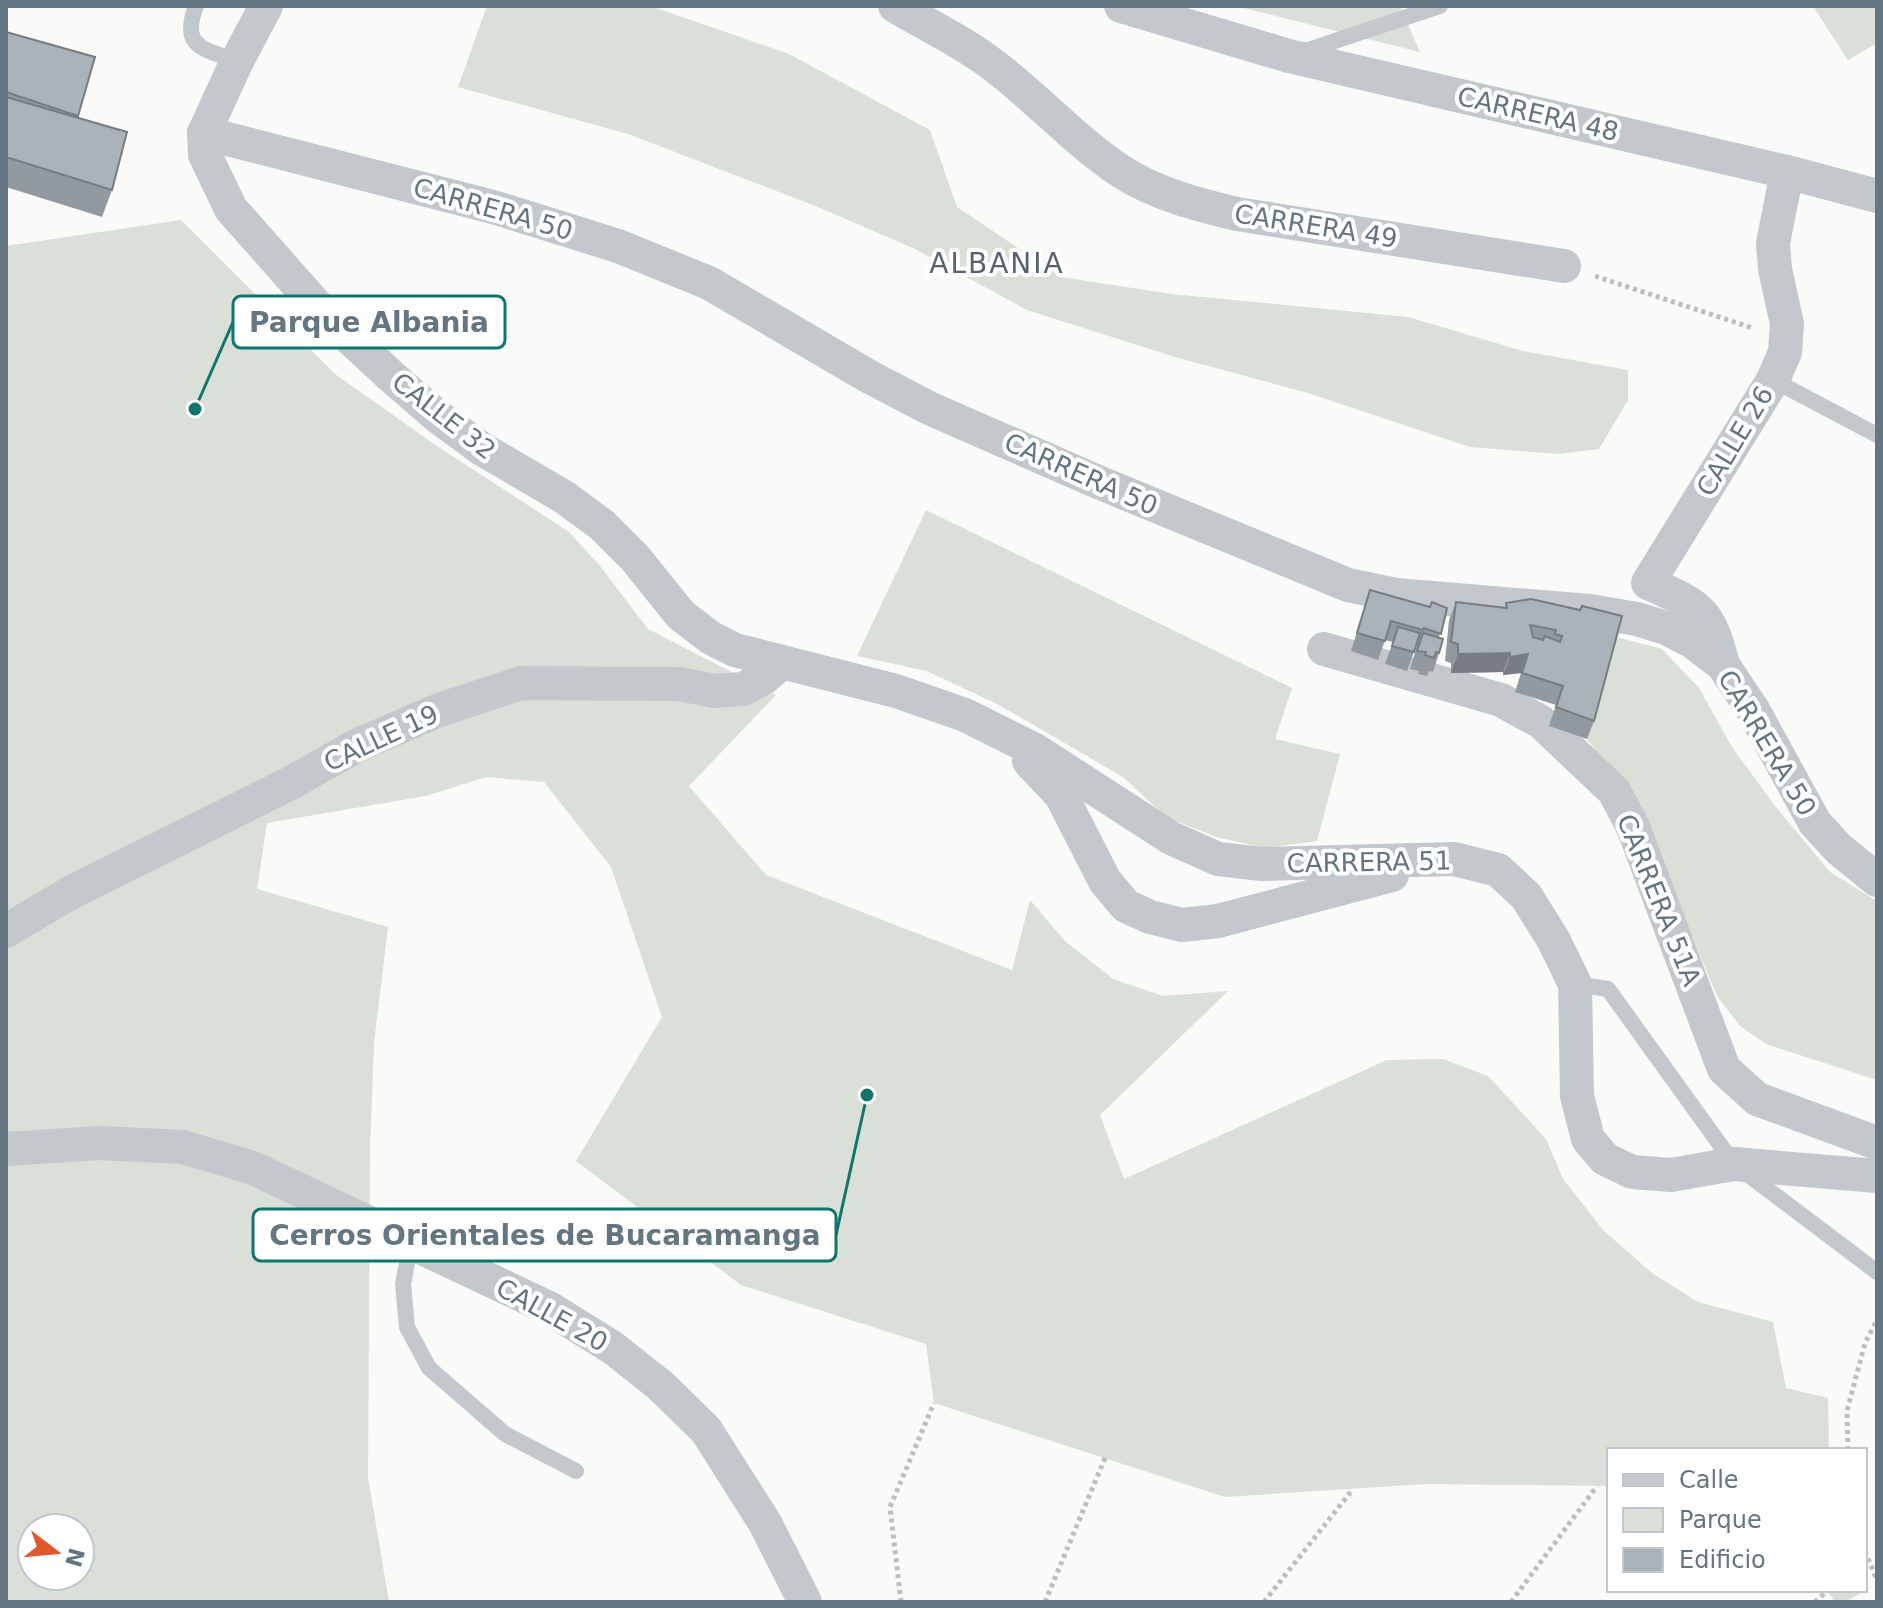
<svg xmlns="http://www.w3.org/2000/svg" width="1883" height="1608" font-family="'DejaVu Sans',sans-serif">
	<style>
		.green { fill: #dadfd7; fill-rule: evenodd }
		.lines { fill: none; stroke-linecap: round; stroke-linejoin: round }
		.path { stroke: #bbbfc2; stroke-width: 5; stroke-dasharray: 4 4; stroke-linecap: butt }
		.lane { stroke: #c3c8cc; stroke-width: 16 }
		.street { stroke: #c3c8cc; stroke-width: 34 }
		.wall { fill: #929a9f }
		.shaded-wall { fill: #777d82 }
		.building { fill: #aab3b9; stroke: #777d82; stroke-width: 2; fill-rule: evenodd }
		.labels { text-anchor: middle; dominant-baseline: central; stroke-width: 8; stroke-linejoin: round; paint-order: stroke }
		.street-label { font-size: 26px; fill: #657683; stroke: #fff }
		.neighbourhood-label { font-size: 28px; letter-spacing: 2px; fill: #57646e; stroke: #fff }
		.leader { fill: none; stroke: #0f766e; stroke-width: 3 }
		.callout-dot { fill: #0f766e; stroke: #fff; stroke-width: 3 }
		.callout { fill: #fff; stroke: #0f766e; stroke-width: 3 }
		.callout-label { font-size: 28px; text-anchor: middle; font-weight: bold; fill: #657683 }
	</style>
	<rect width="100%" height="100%" fill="#fafaf8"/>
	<!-- green -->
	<g class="green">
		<path d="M487 6H650L789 54 930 130 957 207 1061 277 1171 294 1408 317 1523 351 1628 370V400L1599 449 1558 454 1470 447 1308 393 1175 357 1027 310 915 249 818 207 628 134 458 87Z"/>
		<path d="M1236 6H1400L1420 52Z"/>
		<path d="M1813 6H1877V43L1848 60Z"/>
		<path d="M181 220 335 374 434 444 569 532 600 566 648 629 776 695 689 786 766 875 1012 970 1030 900 1065 941 1113 979 1163 996 1228 991 1100 1115 1124 1179 1387 1060 1443 1059 1488 1076 1546 1139 1563 1179 1604 1231 1652 1273 1698 1302 1773 1322 1786 1388 1828 1398 1829 1450H1609V1486L1426 1484 1225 1497 934 1403 926 1344 741 1285 576 1161 662 1017 611 867 544 782 486 777 426 796 267 823 257 889 388 927 374 1043 370 1150 368 1477 389 1602H6V246ZM32 1528H80V1576H32Z"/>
		<path d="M926 510 1292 688 1275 739 1340 754 1317 841 1265 848 1216 837 1166 817 1123 777 999 705 927 671 857 656Z"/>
		<path d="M1616 637 1662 649 1699 688 1732 747 1775 806 1830 872 1877 901V1080L1766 1044 1740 1026 1717 996 1636 802 1587 739Z"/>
		<path d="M1826 1590H1864L1865 1591 1845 1602H1835Z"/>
	</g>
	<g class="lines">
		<!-- path -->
		<g class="path">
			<path d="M1595 276 1753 328"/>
			<path d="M1848 1450 1847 1411 1865 1343 1877 1320"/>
			<path d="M1865 1551 1877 1580"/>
			<path d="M901 1602 890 1507 934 1403"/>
			<path d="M1045 1602 1105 1458"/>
			<path d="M1264 1602 1353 1489"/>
			<path d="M1511 1602 1597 1486"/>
			<path d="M1815 1602 1827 1591"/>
		</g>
		<!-- lane -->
		<g class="lane">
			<path d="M196 6C180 48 204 49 237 61"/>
			<path d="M1302 52 1440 6"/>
			<path d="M1773 380 1877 435"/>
			<path d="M1575 984 1608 989 1734 1164 1877 1272"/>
			<path d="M411 1243 403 1284 407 1327 429 1368 505 1434 576 1471"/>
		</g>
		<!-- street -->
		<g class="street">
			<path d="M266 6 237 61 204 133 205 155 231 209 324 314 392 377 437 416 482 449 564 497 602 525 635 558 681 615 711 638 735 650 896 691 965 715 1035 750 1171 838 1218 859 1262 864 1454 859 1498 870 1526 896 1553 939 1575 984 1577 1096 1588 1139 1605 1159 1632 1172 1671 1175 1734 1164 1877 1176"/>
			<path d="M895 6C924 23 957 39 985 59 1033 93 1073 140 1122 172 1156 194 1199 205 1237 214L1564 266"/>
			<path d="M1121 6 1289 56 1787 172 1877 196"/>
			<path d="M204 133 493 207 618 246 709 283 868 376 929 408 1098 482 1348 585 1396 595 1590 611 1637 619 1666 628 1693 642 1723 665 1753 710 1815 823 1839 849 1877 880"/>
			<path d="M1324 649 1501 700 1541 722 1614 791 1633 827 1724 1069 1757 1099 1877 1143"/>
			<path d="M1723 665C1709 608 1699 606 1648 583L1773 380 1785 352 1787 324 1775 269 1773 243 1787 172"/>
			<path d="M1029 761 1061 795 1105 881 1126 906 1150 917 1182 925 1218 921 1392 875"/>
			<path d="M6 931 70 893 289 784 358 745 439 710 521 683 679 684 715 691 743 689 765 677 782 662"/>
			<path d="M6 1149 99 1143 183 1147 253 1168 549 1308 613 1348 661 1386 706 1430 765 1523 805 1602"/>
		</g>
	</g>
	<!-- wall -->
	<g class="wall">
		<path d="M6 32 95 57 77 118 112 190 102 217 6 187Z"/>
		<path d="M1370 590 1430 607 1447 608 1439 637V653L1433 672 1429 671 1427 676 1418 674 1419 671 1410 669 1417 646 1415 649 1407 671 1385 664 1393 642 1385 640 1378 660 1351 651Z"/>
		<path d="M1456 602 1505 608 1506 603 1580 610 1594 721 1587 739 1549 726 1556 705 1515 692 1521 673 1503 675V672L1451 673V663L1445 661 1449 620Z"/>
	</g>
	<!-- shaded-wall -->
	<g class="shaded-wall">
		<path d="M1510 653 1503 672 1451 673 1458 654Z"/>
		<path d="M1528 654 1521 673 1503 675 1510 657Z"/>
	</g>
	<!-- building -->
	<g class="building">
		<path d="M6 32 95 57 78 116 6 92Z"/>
		<path d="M6 97 127 132 112 190 6 157Z"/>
		<path d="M1370 590 1430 607 1432 602 1447 608 1441 634 1424 628 1423 630 1391 621 1385 641 1357 633Z"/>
		<path d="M1531 599 1580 610 1582 606 1622 616 1594 721 1556 707 1563 686 1522 673 1528 654 1510 657V653L1458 654V644L1451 642 1456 602 1507 608 1506 603ZM1530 625 1556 630 1555 634 1562 636 1560 642 1545 636 1543 640 1533 637Z"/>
		<path d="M1398 627 1420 633 1414 652 1392 646Z"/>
		<path d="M1423 633 1443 639 1439 653 1436 652 1434 658 1425 655 1426 652 1417 651Z"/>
	</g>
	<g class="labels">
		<!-- street labels -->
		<g class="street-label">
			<text transform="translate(1538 114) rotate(13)">CARRERA 48</text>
			<text transform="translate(493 209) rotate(16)">CARRERA 50</text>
			<text transform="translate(1316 226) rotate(9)">CARRERA 49</text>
			<text transform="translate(444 416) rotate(38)">CALLE 32</text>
			<text transform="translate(1735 441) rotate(-59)">CALLE 26</text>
			<text transform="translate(1081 474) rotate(24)">CARRERA 50</text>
			<text transform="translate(381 738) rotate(-25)">CALLE 19</text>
			<text transform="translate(1767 743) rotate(59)">CARRERA 50</text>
			<text transform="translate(1369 862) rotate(-1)">CARRERA 51</text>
			<text transform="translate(1659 900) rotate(68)">CARRERA 51A</text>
			<text transform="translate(552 1315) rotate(29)">CALLE 20</text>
		</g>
		<!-- neighbourhood labels -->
		<g class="neighbourhood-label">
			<text x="997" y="263">ALBANIA</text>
		</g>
	</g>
	<!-- callouts -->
	<path class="leader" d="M195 409L233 322M867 1095L836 1235"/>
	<g class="callout-dot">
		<circle cx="195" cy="409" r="8"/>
		<circle cx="867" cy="1095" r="8"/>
	</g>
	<g class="callout">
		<rect x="233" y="296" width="272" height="52" rx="8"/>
		<rect x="253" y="1209" width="583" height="52" rx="8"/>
	</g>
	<g class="callout-label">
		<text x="369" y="332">Parque Albania</text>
		<text x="545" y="1245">Cerros Orientales de Bucaramanga</text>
	</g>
	<!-- border -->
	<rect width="1883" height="1608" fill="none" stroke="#657683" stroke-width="16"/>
	<!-- legend -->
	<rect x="1607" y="1448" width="260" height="144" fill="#ffffff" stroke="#c1c8cd" stroke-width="2"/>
	<rect x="1623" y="1474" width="40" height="12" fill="#c3c8cc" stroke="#c1c8cd" stroke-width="2"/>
	<text x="1679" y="1488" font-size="24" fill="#657683">Calle</text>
	<rect x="1623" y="1508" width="40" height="24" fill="#dadfd7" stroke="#c1c8cd" stroke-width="2"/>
	<text x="1679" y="1528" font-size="24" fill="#657683">Parque</text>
	<rect x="1623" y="1548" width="40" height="24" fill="#aab3b9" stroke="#c1c8cd" stroke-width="2"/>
	<text x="1679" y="1568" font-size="24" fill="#657683">Edificio</text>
	<!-- north arrow -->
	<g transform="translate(56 1552) rotate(106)"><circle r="38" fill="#ffffff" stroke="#c1c8cd" stroke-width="2"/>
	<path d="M0-6L14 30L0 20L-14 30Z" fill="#e4572e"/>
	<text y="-12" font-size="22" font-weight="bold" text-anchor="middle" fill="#657683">N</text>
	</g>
</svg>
